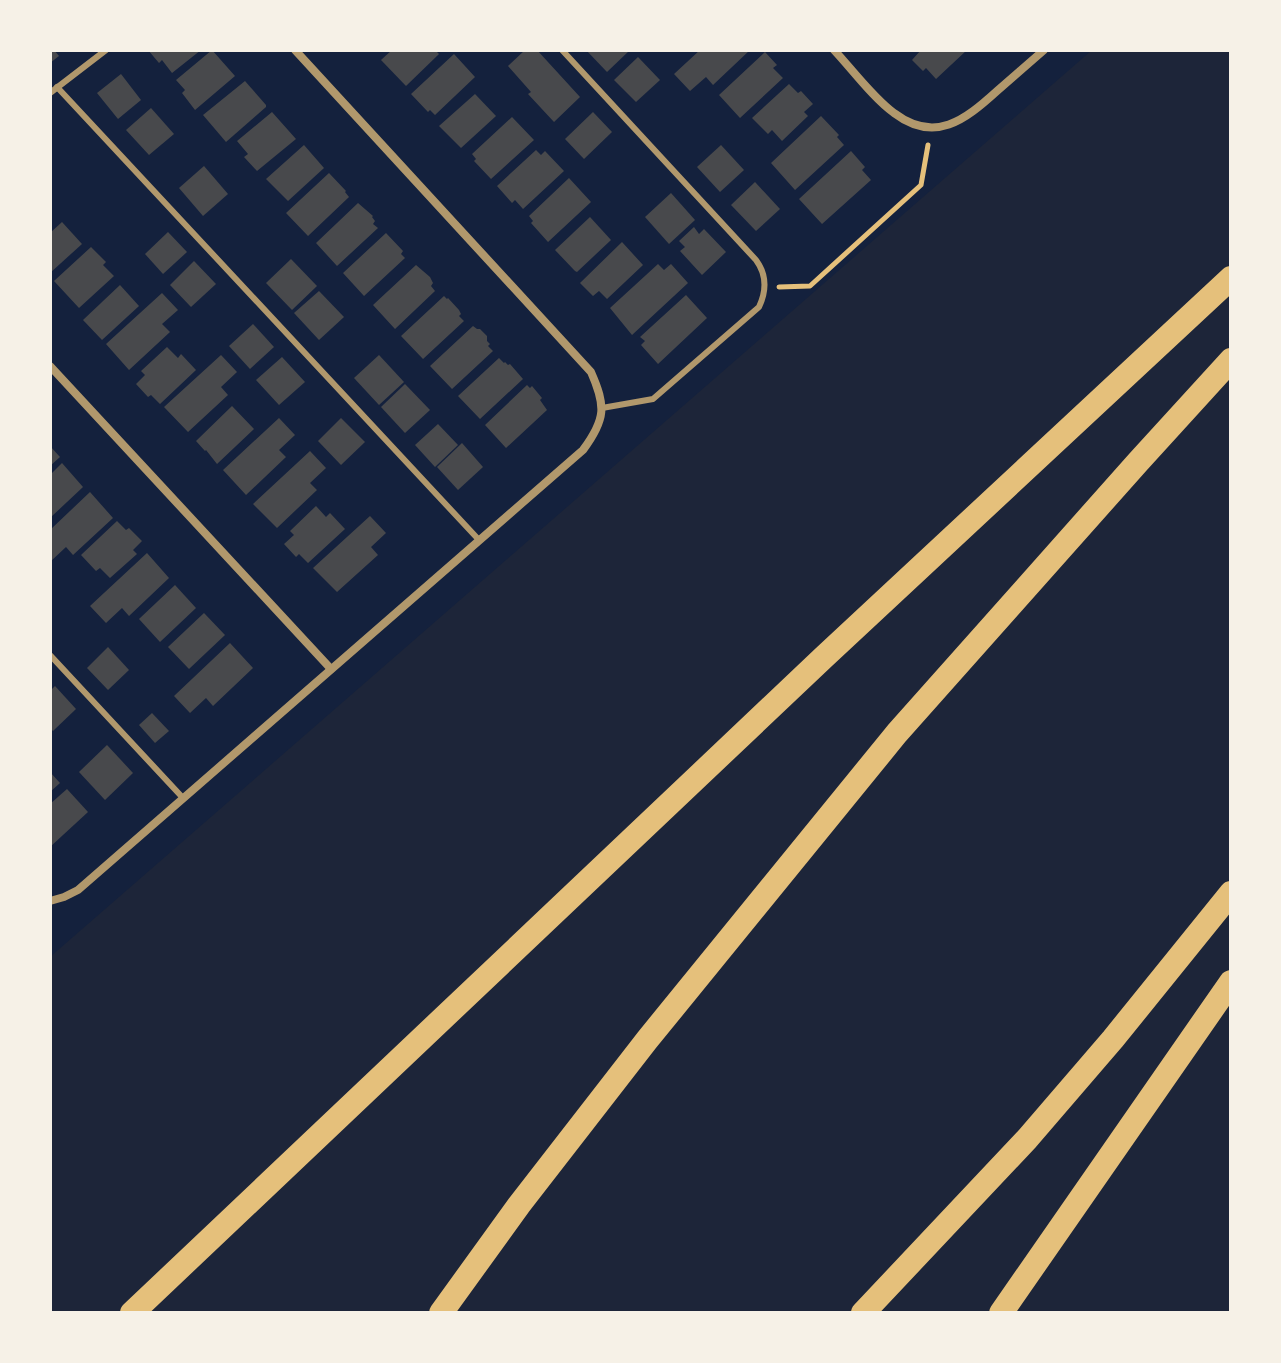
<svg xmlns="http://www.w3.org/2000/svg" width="1281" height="1363" font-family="'Roboto Condensed',sans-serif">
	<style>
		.green { fill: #1d2539 }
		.building { fill: #48494c }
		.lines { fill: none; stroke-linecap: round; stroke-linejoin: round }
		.path { stroke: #e5c07b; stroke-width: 5 }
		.service { stroke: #b1986c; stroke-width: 6 }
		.minor { stroke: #b1986c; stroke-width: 8 }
		.motorway { stroke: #e5c07b; stroke-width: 24 }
	</style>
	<rect width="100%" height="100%" fill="#14213d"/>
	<!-- green -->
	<path class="green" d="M1092 50H1231V1313H50V957Z"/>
	<!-- building -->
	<g class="building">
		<path d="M50 50H54L59 56 50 63Z"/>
		<path d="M148 50H201L172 73 162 60 159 63Z"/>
		<path d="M212 50 235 76 195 110 182 93 185 90 176 80Z"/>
		<path d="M392 50H435L439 54 406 86 381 60Z"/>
		<path d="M525 50H537L580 97 554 122 528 94 531 92 508 66Z"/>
		<path d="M586 50H630L607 72Z"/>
		<path d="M700 50H750L713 85 706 77 690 91 674 74Z"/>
		<path d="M921 50H967L936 79 926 68 923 71 912 60Z"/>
		<path d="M765 52 777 65 773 68 783 78 740 118 719 95Z"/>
		<path d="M454 54 475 77 435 115 430 110 428 112 411 94Z"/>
		<path d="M638 57 660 80 636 102 614 80Z"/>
		<path d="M121 74 141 100 118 119 97 93Z"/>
		<path d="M245 81 266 105V107L226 142 203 115Z"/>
		<path d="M789 84 798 93 801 91 813 104 804 112 808 116 782 141 772 130 768 134 752 118Z"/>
		<path d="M475 94 496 116 461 148 439 126Z"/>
		<path d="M151 108 174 134 149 155 126 130Z"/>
		<path d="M272 112 296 139 257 171 244 157 248 154 237 141Z"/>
		<path d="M593 112 612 132 584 159 565 139Z"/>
		<path d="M821 116 839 135 837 137 844 145 795 190 771 163Z"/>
		<path d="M512 117 534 140 491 179 474 161 476 159 472 154Z"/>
		<path d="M304 145 324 168 288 201 266 179Z"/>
		<path d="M721 145 744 170 720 192 697 167Z"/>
		<path d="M536 150 541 155 545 151 564 171 523 209 515 200 512 203 497 186Z"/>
		<path d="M851 151 865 167 862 170 871 180 822 224 799 199Z"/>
		<path d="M204 166 228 194 203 216 179 188Z"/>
		<path d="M329 173 346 191 345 192 349 197 308 236 286 213Z"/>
		<path d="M569 178 591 202 548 242 531 223 533 221 529 216Z"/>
		<path d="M755 182 780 209 756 231 731 205Z"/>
		<path d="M671 193 695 220 669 244 645 217Z"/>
		<path d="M358 203 373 216 372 217 375 221 373 224 378 228 337 266 316 243Z"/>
		<path d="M590 217 611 240 577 272 575 271 555 250Z"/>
		<path d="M62 222 82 244 50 273V233Z"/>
		<path d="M694 227 699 234 704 229 726 252 702 275 680 251 685 247 679 241Z"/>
		<path d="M168 232 187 252 163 274 145 254Z"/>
		<path d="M386 233 403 251 401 254 405 258 364 296 343 273Z"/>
		<path d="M622 242 643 265 607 299 599 291 593 296 580 283Z"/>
		<path d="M91 247 106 262 103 265 114 276 79 308 54 281Z"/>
		<path d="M291 259 317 286 292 310 266 283Z"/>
		<path d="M194 261 216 284 191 307 170 285Z"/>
		<path d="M658 264 664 270 671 264 688 283 632 335 610 308Z"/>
		<path d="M416 265 430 277 433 283 431 286 435 291 395 329 373 305Z"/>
		<path d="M120 285 139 306 102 340 83 320Z"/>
		<path d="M319 291 344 317 319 340 294 313Z"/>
		<path d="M162 293 178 310 162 324 170 332 129 370 106 344Z"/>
		<path d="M686 295 707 318 658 364 641 345 645 341 640 337Z"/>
		<path d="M444 296 447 299 448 298 459 310 461 314 459 316 464 321 423 359 401 336Z"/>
		<path d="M253 324 274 347 250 369 229 346Z"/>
		<path d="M473 326 477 329H480L487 336V341L490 344 488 346 493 351 452 389 430 366Z"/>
		<path d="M167 347 178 358 181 354 196 370 160 404 151 395 148 397 136 384 145 375 141 371Z"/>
		<path d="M221 355 237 372 221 387 228 395 188 432 164 407Z"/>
		<path d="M379 355 404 382 379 405 354 378Z"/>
		<path d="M282 357 305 382 279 405 256 380Z"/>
		<path d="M499 358 504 363 505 362 508 365 510 364 523 379 480 419 458 396Z"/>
		<path d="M405 384 430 410 405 433 381 407Z"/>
		<path d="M527 385 530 388 532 386 542 398 540 400 547 410 506 448 485 425Z"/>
		<path d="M232 406 254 429 217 464 206 450 205 451 196 441Z"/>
		<path d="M279 418 295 435 279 450 286 457 246 495 223 470Z"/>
		<path d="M341 418 365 442 341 465 318 441Z"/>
		<path d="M438 424 458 445 435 467 415 445Z"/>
		<path d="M462 443 483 467 458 490 437 467Z"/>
		<path d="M50 446 60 457 50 466Z"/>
		<path d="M310 451 326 468 310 483 317 490 277 528 253 504Z"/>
		<path d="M62 463 83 487 50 518V475Z"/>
		<path d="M90 492 113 518 73 555 66 547 50 562V530Z"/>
		<path d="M316 506 326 517 330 513 345 529 308 563 299 554 296 557 284 544 294 535 290 531Z"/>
		<path d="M370 516 386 533 371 547 378 555 337 592 313 568Z"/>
		<path d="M117 521 126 530 129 528 142 541 133 550 137 554 110 578 100 568 96 571 81 555Z"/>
		<path d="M147 553 169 578 129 616 122 608 106 623 90 606Z"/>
		<path d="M175 585 196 608 160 642 139 619Z"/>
		<path d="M204 613 225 635 189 669 168 647Z"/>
		<path d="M230 643 253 668 213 706 206 698 190 713 174 696Z"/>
		<path d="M108 647 129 670 108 690 87 668Z"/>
		<path d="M55 686 76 709 53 731 50 728V691Z"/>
		<path d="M152 713 169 731 155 743 139 725Z"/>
		<path d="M107 745 133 773 105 800 79 772Z"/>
		<path d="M50 772 60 783 50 792Z"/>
		<path d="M67 789 88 812 50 847V804Z"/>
	</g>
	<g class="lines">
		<!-- path -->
		<path class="path" d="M779 287 810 286 921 185 928 145"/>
		<!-- service -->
		<g class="service">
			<path d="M562 50 756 260C767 275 767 290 759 307L653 399 602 408"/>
			<path d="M57 87 479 540"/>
			<path d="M50 93 106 50"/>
			<path d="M50 655 183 798"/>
		</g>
		<!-- minor -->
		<g class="minor">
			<path d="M834 50C851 68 874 99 894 113 935 144 965 120 997 91 1013 77 1028 64 1044 50"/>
			<path d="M50 366 331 669"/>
			<path d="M50 901 64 897 78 890 583 450C606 419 606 406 591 372L295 50"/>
		</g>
		<!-- motorway -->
		<g class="motorway">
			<path d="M132 1313 824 657 1231 278"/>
			<path d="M441 1313 519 1205 647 1040 897 733 1138 462 1231 360"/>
			<path d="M863 1313 1027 1139 1113 1039 1231 893"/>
			<path d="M1001 1313 1231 982"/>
		</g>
	</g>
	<!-- border -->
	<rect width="1281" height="1363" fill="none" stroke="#f6f1e7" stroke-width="104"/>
</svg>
